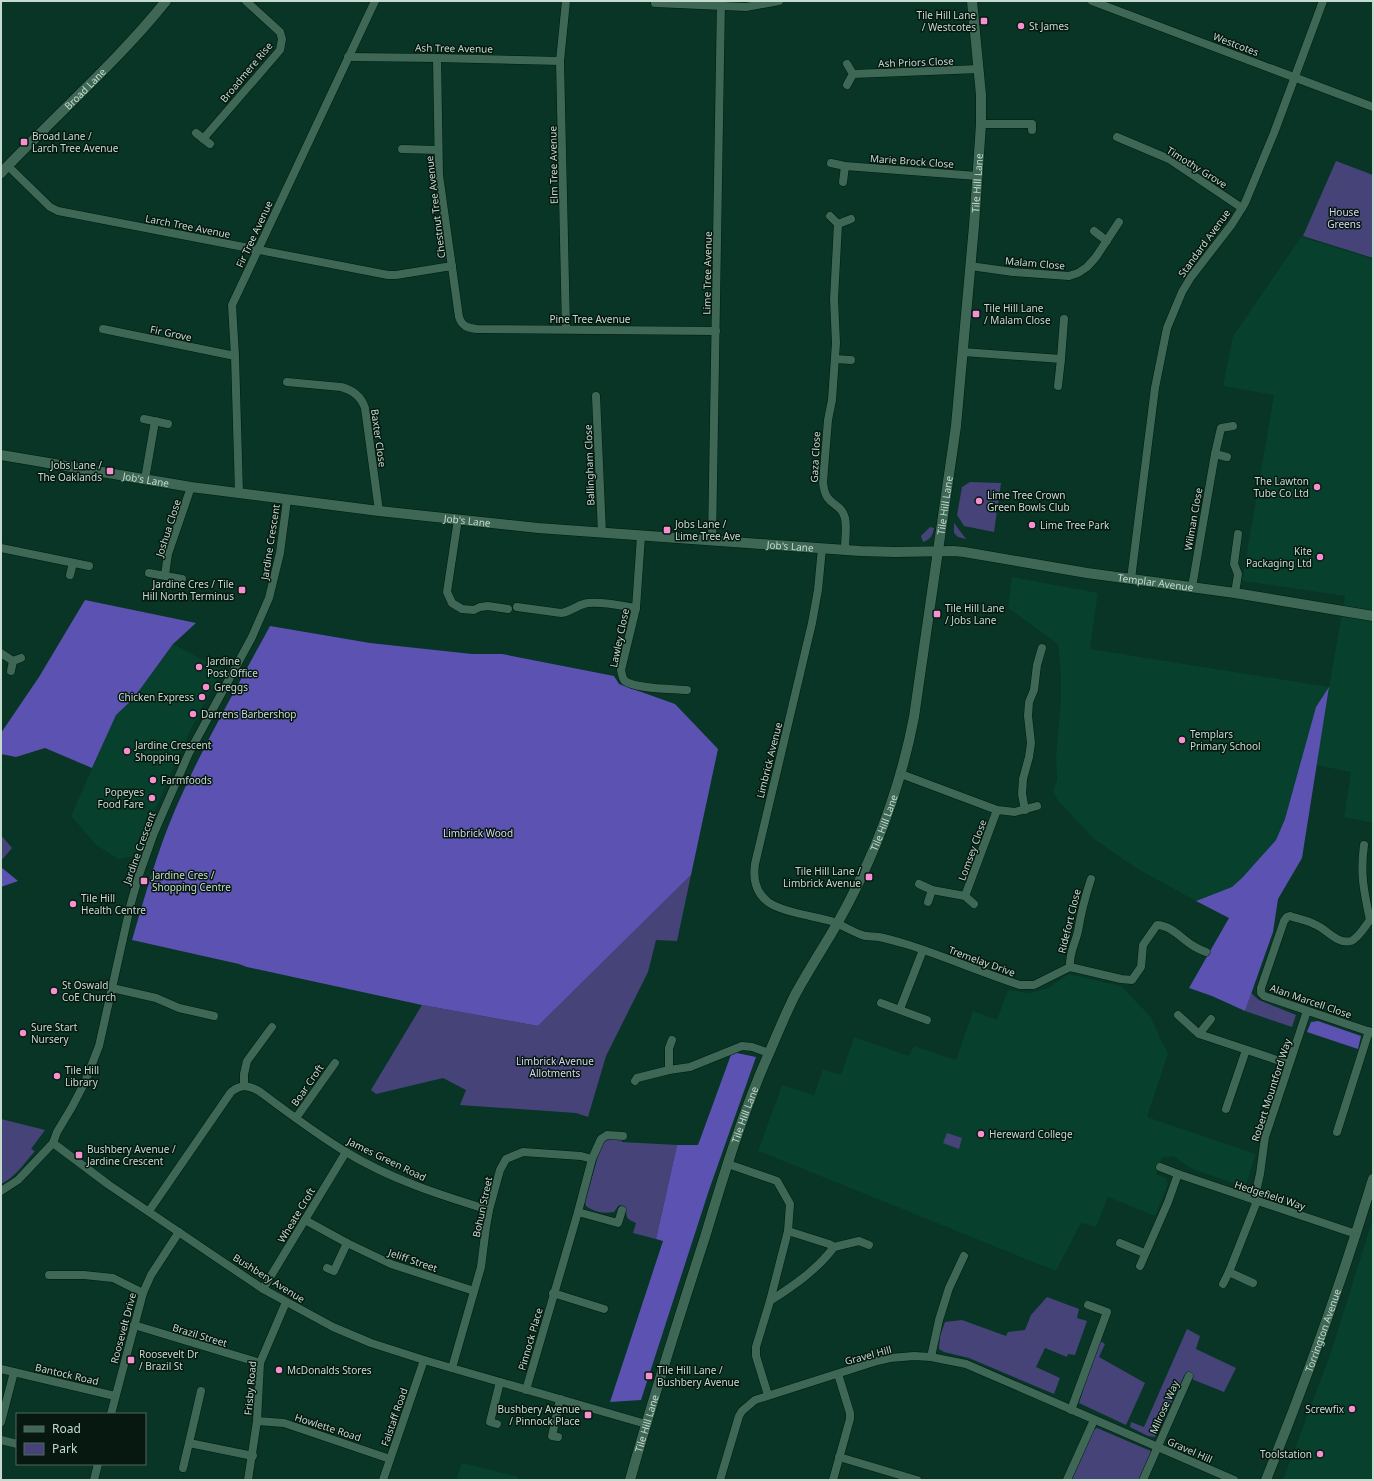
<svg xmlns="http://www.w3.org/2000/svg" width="1374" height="1481" font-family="'Noto Sans',sans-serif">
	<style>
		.built { fill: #07402c }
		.green { fill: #464379 }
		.forest { fill: #5c52b1 }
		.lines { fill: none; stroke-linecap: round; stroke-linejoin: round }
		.street-casing { stroke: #001b0f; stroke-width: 9 }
		.secondary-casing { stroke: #001b0f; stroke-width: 11 }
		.street { stroke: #3e6855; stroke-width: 8 }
		.secondary { stroke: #3e6855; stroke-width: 10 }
		.poi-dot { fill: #f790ce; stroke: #071811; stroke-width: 1.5 }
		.labels { text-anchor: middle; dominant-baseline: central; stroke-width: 3; stroke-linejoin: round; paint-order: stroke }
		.poi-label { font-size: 10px; fill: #c5dbd0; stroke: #071811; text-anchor: start }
		.street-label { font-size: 10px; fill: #c5dbd0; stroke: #071811 }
		.park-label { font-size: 10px; fill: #d5d6f0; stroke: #071811 }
	</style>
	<rect width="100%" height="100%" fill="#083525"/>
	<!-- built -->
	<g class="built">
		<path d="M1301 237 1373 259V823L1344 817 1351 772 1316 765 1329 689 1285 819 1276 840 1242 878 1232 887 1196 901 1136 868 1094 839 1059 802 1053 792 1057 780 1056 756 1061 698V675L1058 644 1008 608 1012 577 1098 593 1090 649 1329 687 1345 596 1242 581 1274 395 1223 386 1233 336Z"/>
		<path d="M173 644 222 670 188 735 135 856 118 859 96 845 71 816 116 715 133 699Z"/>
		<path d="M1069 974 1121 986 1150 1016 1168 1054 1147 1117 1256 1154 1245 1187 1192 1169 1173 1156 1162 1158 1156 1174 1166 1178 1168 1184 1155 1216 1108 1197 1096 1227 1081 1223 1056 1271 758 1151 782 1085 814 1095 823 1069 841 1075 854 1037 909 1056 914 1046 956 1060 973 1011 997 1020 1008 990 1030 993 1048 988Z"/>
		<path d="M1373 1218V1480H1283L1331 1352Z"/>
		<path d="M462 1463 518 1477V1480H456Z"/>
	</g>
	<!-- green -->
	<g class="green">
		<path d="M1336 161 1373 175V258L1303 236Z"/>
		<path d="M970 482 1001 483 994 532 964 526 957 515 962 487Z"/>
		<path d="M954 523 966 539 958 537 954 533Z"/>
		<path d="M930 527 934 528C933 535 930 540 923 542L921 536Z"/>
		<path d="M1 835 12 848 1 861Z"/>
		<path d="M691 875 677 941 656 940 648 972 606 1056 588 1117 576 1113 460 1105 466 1090 443 1078 376 1094 371 1090 422 1005 538 1026Z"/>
		<path d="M1251 993 1259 1000 1296 1015 1292 1027 1245 1011Z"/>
		<path d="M1 1119 45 1130 31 1149 35 1151C25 1162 15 1178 1 1184Z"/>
		<path d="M947 1133 962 1138 959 1149 943 1143Z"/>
		<path d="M607 1138H622V1142L677 1145 656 1239 633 1233 636 1223C624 1218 628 1217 625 1207L619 1205 614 1212C603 1214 594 1212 586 1206L585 1202 602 1142Z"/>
		<path d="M1047 1297 1079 1309 1077 1318 1087 1321 1075 1355 1068 1354 1067 1357 1045 1348 1036 1367 1060 1378 1054 1394 969 1358 944 1352 939 1349 940 1336 945 1322 962 1320 1006 1336 1008 1332 1025 1330 1031 1315Z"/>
		<path d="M1187 1329 1200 1336 1196 1349 1236 1368 1224 1392 1184 1376 1155 1437 1148 1436 1130 1427 1131 1422 1144 1427Z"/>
		<path d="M1099 1340 1105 1344 1099 1357 1145 1383 1126 1425 1079 1403Z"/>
		<path d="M1097 1428 1153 1452 1142 1480H1071L1093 1430Z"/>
	</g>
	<!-- forest -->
	<g class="forest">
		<path d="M85 600 196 623 173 644 133 699 116 715 92 768 45 748 16 757 1 754V733L39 677Z"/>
		<path d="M270 626 370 643 472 654H502L614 676 619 684 675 704 718 749 691 875 538 1026 422 1005 247 967 239 964 132 940C145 896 157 852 175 810 202 747 237 687 270 626Z"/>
		<path d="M1329 687 1302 858 1278 899 1273 932 1245 1011 1212 996 1189 988 1229 918 1196 901 1232 887 1242 878 1276 840 1285 819 1316 707Z"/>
		<path d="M1 867 18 881 1 887Z"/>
		<path d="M1318 1021 1361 1036 1358 1049 1307 1032 1311 1022Z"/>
		<path d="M732 1052 756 1057 709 1190 641 1400 610 1402 663 1241 656 1239 677 1145H698Z"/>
	</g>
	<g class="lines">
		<defs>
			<g id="street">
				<path d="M1092 1 1373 107"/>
				<path d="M655 3 746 7 779 1"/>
				<path d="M348 57 437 58 560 61"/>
				<path d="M437 58 439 175 459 317C462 326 467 328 477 329L716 331"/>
				<path d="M847 64 853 74 847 85"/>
				<path d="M853 74 979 69"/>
				<path d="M981 124H1032V130"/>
				<path d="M196 133 210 144"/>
				<path d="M1117 137 1169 159 1242 208"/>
				<path d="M203 139 280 50 282 39 280 32 246 1"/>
				<path d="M402 149 438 150"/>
				<path d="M831 163 845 166 977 176"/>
				<path d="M8 166 50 207 58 211 388 275H396L452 266"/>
				<path d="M843 182 845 166"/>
				<path d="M830 216 838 224 851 219"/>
				<path d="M838 224 834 299 836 343 832 400 828 420 823 482C825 508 841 501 845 518 847 527 845 540 845 549"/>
				<path d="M1094 231 1107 241"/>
				<path d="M970 266 1013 272 1069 276 1078 273 1087 267 1096 257 1119 222"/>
				<path d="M103 329 235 356"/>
				<path d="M566 329 560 61 566 1"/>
				<path d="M963 352 1061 359 1064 319"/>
				<path d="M835 359 851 360"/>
				<path d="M287 382 341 387C353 390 361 396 365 408L379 511"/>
				<path d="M1058 386 1061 359"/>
				<path d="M596 396 602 533"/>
				<path d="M144 419 168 424"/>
				<path d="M1215 454 1227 457"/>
				<path d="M145 479 155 421"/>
				<path d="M239 493 235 356 232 305 375 1"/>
				<path d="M458 519 447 592 452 603 462 609 474 610 480 607 488 606 508 609"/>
				<path d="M641 536 636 608 621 670C622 674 622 677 624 680 632 689 674 689 687 690"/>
				<path d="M712 541 721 1"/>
				<path d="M1 548 89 566"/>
				<path d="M822 548 818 590 812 623 755 864C753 878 755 892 768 902 782 912 813 916 831 921 842 925 851 931 862 935 867 937 874 936 879 937 889 939 899 942 909 945 946 957 983 973 1020 985H1034L1070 967 1121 979 1132 980 1141 967 1143 945 1157 925C1170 925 1181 938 1192 945 1196 948 1201 950 1206 952"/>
				<path d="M149 573 182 579"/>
				<path d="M70 575 73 563"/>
				<path d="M165 575 168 554 191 487"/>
				<path d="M1131 579 1155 388 1167 328 1182 292 1191 277 1232 224 1245 203 1274 133 1323 1"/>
				<path d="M1192 587 1215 454 1221 428 1233 426"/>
				<path d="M1235 593 1238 574 1234 564 1238 534"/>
				<path d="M517 607 561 613C570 612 576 606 584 604 595 600 624 606 636 608"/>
				<path d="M1 653 13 661"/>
				<path d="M11 671 13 661 21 658"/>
				<path d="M901 774 997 810 1015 812 1037 806"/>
				<path d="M1025 810 1022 794 1023 779 1029 757 1031 743 1028 716 1029 702 1034 690 1037 665 1042 648"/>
				<path d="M1364 845C1360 875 1364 891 1370 920"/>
				<path d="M919 884 932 890 965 896 997 810"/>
				<path d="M965 896 974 904"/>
				<path d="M928 902 932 890"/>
				<path d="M1373 919 1370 920C1365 926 1359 938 1351 941 1337 945 1326 928 1314 924 1307 920 1298 919 1290 916L1287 917 1284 921 1261 988V993L1264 996 1373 1033"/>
				<path d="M1070 967C1069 952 1075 945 1078 931 1081 913 1085 897 1091 879"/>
				<path d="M112 988 156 998 179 1008 214 1016"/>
				<path d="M881 1003 927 1020"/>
				<path d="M900 1009 923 950"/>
				<path d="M1178 1015 1199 1034 1289 1064"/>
				<path d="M1199 1034 1211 1019"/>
				<path d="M672 1040 669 1048V1070L690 1067 742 1046 752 1047 769 1053"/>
				<path d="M635 1081 637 1078 669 1070"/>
				<path d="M244 1085V1074L247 1061 272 1027"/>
				<path d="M1226 1109 1246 1050"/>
				<path d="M296 1118 335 1063"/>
				<path d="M1337 1132 1369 1031"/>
				<path d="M53 1143 109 1185 263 1289 333 1327 371 1343 424 1360 646 1424"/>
				<path d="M728 1164 777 1181 790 1204 788 1231 770 1301 756 1347V1356L768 1395"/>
				<path d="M1160 1167 1178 1174"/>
				<path d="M1 1191 18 1180 53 1143 57 1132 72 1107 85 1082 99 1046 131 903 139 875 154 833 189 753 252 637 269 598 280 553 287 500"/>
				<path d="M1254 1200 1260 1174 1265 1137 1307 1011"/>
				<path d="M149 1211 231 1092C241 1084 248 1085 259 1091 287 1112 316 1134 346 1152 390 1179 440 1195 489 1210"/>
				<path d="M578 1212 618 1223 622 1210"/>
				<path d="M305 1220 347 1243 391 1264 474 1291"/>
				<path d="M1120 1243 1144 1253"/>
				<path d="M834 1247 859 1241 869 1245"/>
				<path d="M1140 1266 1168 1202 1178 1174 1356 1234"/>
				<path d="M327 1268 334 1271 347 1243"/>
				<path d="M1229 1272 1253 1283"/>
				<path d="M49 1275H84L113 1278 143 1293"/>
				<path d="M1223 1284 1229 1272 1257 1201"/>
				<path d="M263 1289 346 1152"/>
				<path d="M553 1293 604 1309"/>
				<path d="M770 1301C793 1286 817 1270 834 1247L829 1244 788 1231"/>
				<path d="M134 1325 260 1363"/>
				<path d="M931 1357 939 1320 949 1288 964 1256"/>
				<path d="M452 1368 481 1267 486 1227 489 1210 500 1170 506 1159 523 1152 581 1156 592 1159"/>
				<path d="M1 1369 115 1396"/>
				<path d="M526 1390 578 1212 592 1159 601 1139 607 1135 623 1136"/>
				<path d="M201 1391 189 1443 253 1456"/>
				<path d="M1071 1410 1107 1312 1088 1305"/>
				<path d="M111 1414 143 1293 151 1275 179 1232"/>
				<path d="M257 1421 284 1423 390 1459"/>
				<path d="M1 1422 14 1372"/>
				<path d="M497 1424 490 1422 500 1382"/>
				<path d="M558 1437 552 1436 560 1399"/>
				<path d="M1 1440 17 1444"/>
				<path d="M839 1457 917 1480"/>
				<path d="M183 1468 189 1443"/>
				<path d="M94 1480 98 1464"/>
				<path d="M248 1480 257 1421 260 1363 286 1302"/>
				<path d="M383 1480 424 1360"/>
				<path d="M720 1480 739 1416 742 1411 755 1400 877 1361 890 1358 914 1356 931 1357 966 1364 1234 1480"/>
				<path d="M833 1480 850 1419V1413L838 1374"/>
				<path d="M1067 1480 1094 1420"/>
				<path d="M1143 1480 1189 1376"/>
			</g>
			<g id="secondary">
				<path id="s1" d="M1 173C56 115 116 63 166 1"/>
				<path id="s2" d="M1 455 191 487 379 511 538 528 860 551 895 552 954 551 964 552 1087 573 1235 593 1373 616"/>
				<path id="s3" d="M630 1480C653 1398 679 1317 705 1237 724 1174 743 1111 770 1051 778 1032 786 1013 795 995 808 971 823 948 837 924 873 860 900 790 914 717L956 426 974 226 981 124V95L972 1"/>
				<path id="s4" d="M1266 1480C1306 1381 1342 1281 1373 1179"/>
			</g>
		</defs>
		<!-- street casing -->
		<use href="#street" class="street-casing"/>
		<!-- secondary casing -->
		<use href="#secondary" class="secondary-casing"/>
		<!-- street -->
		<use href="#street" class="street"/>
		<!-- secondary -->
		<use href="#secondary" class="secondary"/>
	</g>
	<!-- markers -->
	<g class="poi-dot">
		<rect x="980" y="17" width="8" height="8" rx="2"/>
		<circle cx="1021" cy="26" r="4"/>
		<rect x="20" y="138" width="8" height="8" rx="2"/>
		<rect x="972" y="310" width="8" height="8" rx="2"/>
		<rect x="106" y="467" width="8" height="8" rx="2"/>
		<circle cx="1317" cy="487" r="4"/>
		<circle cx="979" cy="501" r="4"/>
		<circle cx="1032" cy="525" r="4"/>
		<rect x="663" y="526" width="8" height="8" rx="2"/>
		<circle cx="1320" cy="557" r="4"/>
		<rect x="238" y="586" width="8" height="8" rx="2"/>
		<rect x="933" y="610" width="8" height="8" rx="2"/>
		<circle cx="199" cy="667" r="4"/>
		<circle cx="206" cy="687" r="4"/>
		<circle cx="202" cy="697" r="4"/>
		<circle cx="193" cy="714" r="4"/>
		<circle cx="1182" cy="740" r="4"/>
		<circle cx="127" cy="751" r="4"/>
		<circle cx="153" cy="780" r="4"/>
		<circle cx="152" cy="798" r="4"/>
		<rect x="865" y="873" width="8" height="8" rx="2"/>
		<rect x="140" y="877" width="8" height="8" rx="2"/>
		<circle cx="73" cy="904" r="4"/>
		<circle cx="54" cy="991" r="4"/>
		<circle cx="23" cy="1033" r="4"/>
		<circle cx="57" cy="1076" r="4"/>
		<circle cx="981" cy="1134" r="4"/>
		<rect x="75" y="1151" width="8" height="8" rx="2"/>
		<rect x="127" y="1356" width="8" height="8" rx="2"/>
		<circle cx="279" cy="1370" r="4"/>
		<rect x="645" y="1372" width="8" height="8" rx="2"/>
		<circle cx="1352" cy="1409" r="4"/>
		<rect x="584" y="1411" width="8" height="8" rx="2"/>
		<circle cx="1320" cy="1454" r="4"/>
	</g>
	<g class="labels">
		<!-- poi labels -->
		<g class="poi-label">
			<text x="976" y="15" text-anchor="end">Tile Hill Lane<tspan x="976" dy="12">/ Westcotes</tspan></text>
			<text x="1029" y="26">St James</text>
			<text x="32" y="136">Broad Lane /<tspan x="32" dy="12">Larch Tree Avenue</tspan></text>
			<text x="984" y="308">Tile Hill Lane<tspan x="984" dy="12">/ Malam Close</tspan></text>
			<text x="102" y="465" text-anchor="end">Jobs Lane /<tspan x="102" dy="12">The Oaklands</tspan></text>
			<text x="1309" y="481" text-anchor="end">The Lawton<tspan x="1309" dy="12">Tube Co Ltd</tspan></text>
			<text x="987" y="495">Lime Tree Crown<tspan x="987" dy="12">Green Bowls Club</tspan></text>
			<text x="675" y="524">Jobs Lane /<tspan x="675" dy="12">Lime Tree Ave</tspan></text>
			<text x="1040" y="525">Lime Tree Park</text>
			<text x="1312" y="551" text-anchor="end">Kite<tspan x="1312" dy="12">Packaging Ltd</tspan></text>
			<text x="234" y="584" text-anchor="end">Jardine Cres / Tile<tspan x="234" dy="12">Hill North Terminus</tspan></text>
			<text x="945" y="608">Tile Hill Lane<tspan x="945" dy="12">/ Jobs Lane</tspan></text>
			<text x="207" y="661">Jardine<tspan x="207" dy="12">Post Office</tspan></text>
			<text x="214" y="687">Greggs</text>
			<text x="194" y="697" text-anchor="end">Chicken Express</text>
			<text x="201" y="714">Darrens Barbershop</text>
			<text x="1190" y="734">Templars<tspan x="1190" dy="12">Primary School</tspan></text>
			<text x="135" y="745">Jardine Crescent<tspan x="135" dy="12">Shopping</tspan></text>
			<text x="161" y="780">Farmfoods</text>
			<text x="144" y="792" text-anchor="end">Popeyes<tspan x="144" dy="12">Food Fare</tspan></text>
			<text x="861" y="871" text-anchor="end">Tile Hill Lane /<tspan x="861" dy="12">Limbrick Avenue</tspan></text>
			<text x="152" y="875">Jardine Cres /<tspan x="152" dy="12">Shopping Centre</tspan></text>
			<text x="81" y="898">Tile Hill<tspan x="81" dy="12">Health Centre</tspan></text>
			<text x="62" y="985">St Oswald<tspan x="62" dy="12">CoE Church</tspan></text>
			<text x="31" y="1027">Sure Start<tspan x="31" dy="12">Nursery</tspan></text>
			<text x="65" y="1070">Tile Hill<tspan x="65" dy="12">Library</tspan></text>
			<text x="989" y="1134">Hereward College</text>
			<text x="87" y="1149">Bushbery Avenue /<tspan x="87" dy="12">Jardine Crescent</tspan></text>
			<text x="139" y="1354">Roosevelt Dr<tspan x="139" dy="12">/ Brazil St</tspan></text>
			<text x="287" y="1370">McDonalds Stores</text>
			<text x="657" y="1370">Tile Hill Lane /<tspan x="657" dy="12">Bushbery Avenue</tspan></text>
			<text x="580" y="1409" text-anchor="end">Bushbery Avenue<tspan x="580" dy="12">/ Pinnock Place</tspan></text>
			<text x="1344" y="1409" text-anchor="end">Screwfix</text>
			<text x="1312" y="1454" text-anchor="end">Toolstation</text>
		</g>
		<!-- street labels -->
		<g class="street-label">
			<text transform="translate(1236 44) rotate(21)">Westcotes</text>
			<text transform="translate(454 48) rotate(1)">Ash Tree Avenue</text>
			<text transform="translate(916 62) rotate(-2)">Ash Priors Close</text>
			<text transform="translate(246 72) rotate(-50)">Broadmere Rise</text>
			<text stroke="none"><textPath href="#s1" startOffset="119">Broad Lane</textPath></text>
			<text transform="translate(912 161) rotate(4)">Marie Brock Close</text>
			<text transform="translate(553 165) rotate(-91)">Elm Tree Avenue</text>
			<text transform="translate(1197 167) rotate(32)">Timothy Grove</text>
			<text stroke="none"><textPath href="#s3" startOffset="1355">Tile Hill Lane</textPath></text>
			<text transform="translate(435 207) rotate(-97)">Chestnut Tree Avenue</text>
			<text transform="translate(188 226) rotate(11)">Larch Tree Avenue</text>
			<text transform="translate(254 234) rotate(-65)">Fir Tree Avenue</text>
			<text transform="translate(1204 243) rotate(-54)">Standard Avenue</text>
			<text transform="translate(1035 263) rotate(5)">Malam Close</text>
			<text transform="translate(707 273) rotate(-89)">Lime Tree Avenue</text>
			<text x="590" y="319">Pine Tree Avenue</text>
			<text transform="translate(171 333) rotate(12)">Fir Grove</text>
			<text transform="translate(379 438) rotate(82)">Baxter Close</text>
			<text transform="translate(815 457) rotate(-87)">Gaza Close</text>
			<text transform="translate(589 465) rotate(-92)">Ballingham Close</text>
			<text stroke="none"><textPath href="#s2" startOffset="147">Job's Lane</textPath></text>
			<text stroke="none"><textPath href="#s3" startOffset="1031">Tile Hill Lane</textPath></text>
			<text transform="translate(1193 519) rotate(-80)">Wilman Close</text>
			<text stroke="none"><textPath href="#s2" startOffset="471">Job's Lane</textPath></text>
			<text transform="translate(168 528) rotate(-72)">Joshua Close</text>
			<text transform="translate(270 542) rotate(-81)">Jardine Crescent</text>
			<text stroke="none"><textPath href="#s2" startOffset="795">Job's Lane</textPath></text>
			<text stroke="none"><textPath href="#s2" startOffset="1163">Templar Avenue</textPath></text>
			<text transform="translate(619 638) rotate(-78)">Lawley Close</text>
			<text transform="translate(769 760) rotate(-76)">Limbrick Avenue</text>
			<text stroke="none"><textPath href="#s3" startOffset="707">Tile Hill Lane</textPath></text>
			<text transform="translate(139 848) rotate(-70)">Jardine Crescent</text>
			<text transform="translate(972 850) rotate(-70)">Lomsey Close</text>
			<text transform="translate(1069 921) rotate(-76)">Ridefort Close</text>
			<text transform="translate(982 961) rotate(20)">Tremelay Drive</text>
			<text transform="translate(1311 1001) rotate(19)">Alan Marcell Close</text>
			<text transform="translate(307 1085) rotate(-55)">Boar Croft</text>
			<text transform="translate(1271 1090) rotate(-72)">Robert Mountford Way</text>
			<text stroke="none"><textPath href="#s3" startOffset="383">Tile Hill Lane</textPath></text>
			<text transform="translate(387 1159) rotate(26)">James Green Road</text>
			<text transform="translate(1270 1195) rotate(18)">Hedgefield Way</text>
			<text transform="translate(482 1207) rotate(-78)">Bohun Street</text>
			<text transform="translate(296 1215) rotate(-59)">Wheate Croft</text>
			<text transform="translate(413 1260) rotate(19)">Jeliff Street</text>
			<text transform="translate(269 1278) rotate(32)">Bushbery Avenue</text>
			<text transform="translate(123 1328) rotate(-75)">Roosevelt Drive</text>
			<text stroke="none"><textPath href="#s4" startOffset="160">Torrington Avenue</textPath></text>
			<text transform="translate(200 1335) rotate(17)">Brazil Street</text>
			<text transform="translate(530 1339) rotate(-74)">Pinnock Place</text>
			<text transform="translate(868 1355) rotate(-15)">Gravel Hill</text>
			<text transform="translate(67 1374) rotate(13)">Bantock Road</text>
			<text transform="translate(250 1388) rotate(-85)">Frisby Road</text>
			<text transform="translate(1164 1407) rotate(-66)">Milrose Way</text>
			<text transform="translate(394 1417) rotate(-71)">Falstaff Road</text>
			<text stroke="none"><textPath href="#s3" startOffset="59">Tile Hill Lane</textPath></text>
			<text transform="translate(328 1427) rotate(18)">Howlette Road</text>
			<text transform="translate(1190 1450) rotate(24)">Gravel Hill</text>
		</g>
		<!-- park labels -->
		<g class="park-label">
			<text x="1344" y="212">House<tspan x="1344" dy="12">Greens</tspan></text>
			<text x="478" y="833">Limbrick Wood</text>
			<text x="555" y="1061">Limbrick Avenue<tspan x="555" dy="12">Allotments</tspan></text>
		</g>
	</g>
	<!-- border -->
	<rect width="1374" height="1481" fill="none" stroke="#c5dbd0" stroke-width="4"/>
	<!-- legend -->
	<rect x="16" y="1413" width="130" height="52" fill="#071811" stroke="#53665d"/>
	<rect x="24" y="1426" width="20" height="6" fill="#3e6855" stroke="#53665d"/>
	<text x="52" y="1433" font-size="12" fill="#c5dbd0">Road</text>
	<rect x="24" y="1443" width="20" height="12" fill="#464379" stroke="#53665d"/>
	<text x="52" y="1453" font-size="12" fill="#c5dbd0">Park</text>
</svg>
